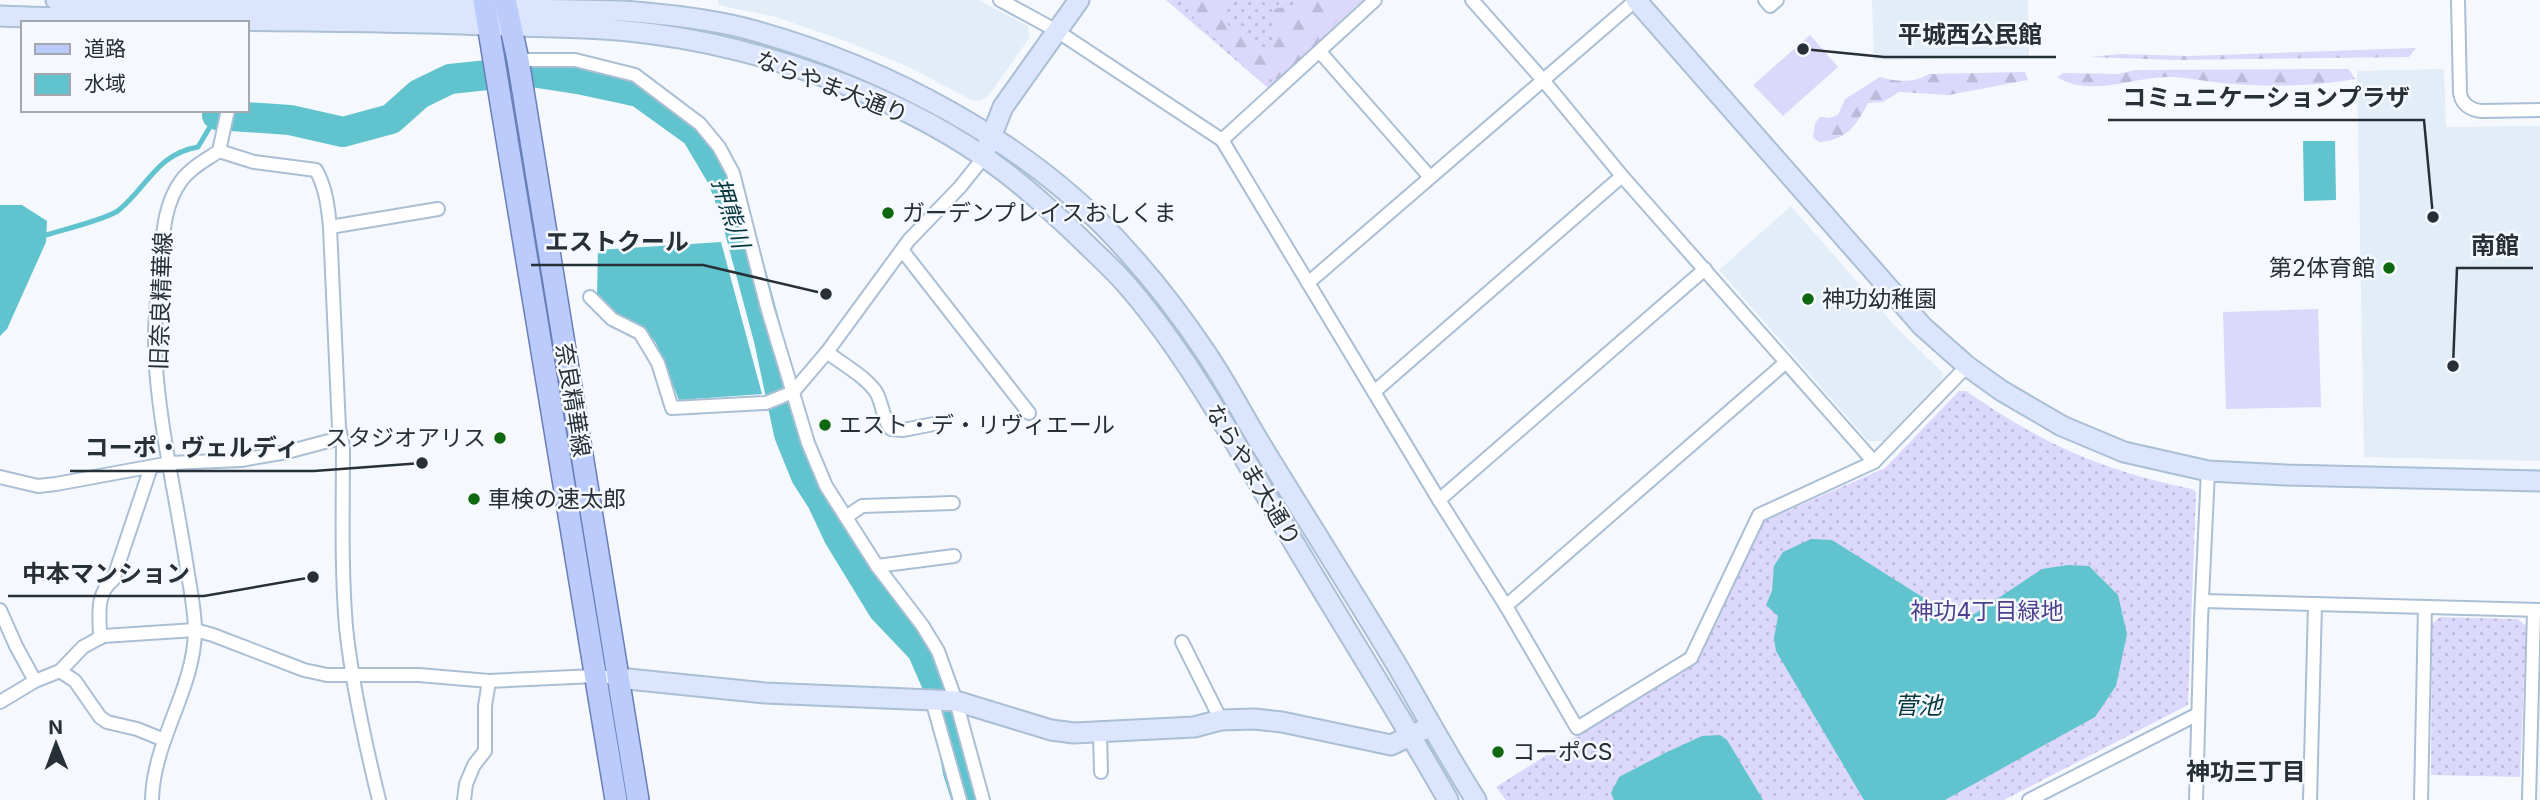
<svg xmlns="http://www.w3.org/2000/svg" width="2540" height="800" font-family="Inter,'Noto Sans JP',sans-serif">
	<style>
		.built { fill: #e2edf8 }
		.grass { fill: url(#grass-dots) }
		.forest { fill: url(#forest-firs) }
		.garden { fill: #dbd8fb }
		.water { fill: #60c3ce }
		.lines { fill: none; stroke-linecap: round; stroke-linejoin: round }
		.stream { stroke: #60c3ce; stroke-width: 5 }
		.river { stroke: #60c3ce; stroke-width: 30 }
		.street-casing { stroke: #aabfd4; stroke-width: 16 }
		.secondary-casing { stroke: #aabfd4; stroke-width: 23 }
		.primary-casing { stroke: #697eb6; stroke-width: 24 }
		.street { stroke: #fff; stroke-width: 12 }
		.secondary { stroke: #dce5fe; stroke-width: 19 }
		.primary { stroke: #bacbfc; stroke-width: 21 }
		.poi-dot { fill: #0f680f; stroke: #f5f9fe; stroke-width: 2.5 }
		.labels { text-anchor: middle; dominant-baseline: central; stroke-width: 5; stroke-linejoin: round; paint-order: stroke }
		.street-label { font-size: 23px; fill: #272f37; stroke: #f5f9fe }
		.poi-label { font-size: 23px; fill: #272f37; stroke: #f5f9fe; text-anchor: start }
		.park-label { font-size: 23px; fill: #4e3f8d; stroke: #f5f9fe }
		.water-label { font-size: 24px; font-style: italic; fill: #05373c; stroke: #f5f9fe }
		.neighbourhood-label { font-size: 24px; font-weight: bold; fill: #272f37; stroke: #f5f9fe }
		.leader { fill: none; stroke: #272f37; stroke-width: 2.5 }
		.callout-dot { fill: #272f37; stroke: #f5f9fe; stroke-width: 2.5 }
		.callout-label { font-size: 24px; text-anchor: middle; font-weight: bold; fill: #272f37; stroke: #f5f9fe; stroke-width: 5; stroke-linejoin: round; paint-order: stroke }
	</style>
	<defs>
		<pattern id="grass-dots" width="8" height="8" patternUnits="userSpaceOnUse" patternTransform="scale(1.75)"><rect width="8" height="8" fill="#dbd8fb"/><path d="M2 2h.1M6 6h.1" fill="none" stroke="#bcbad8" stroke-width="1.8" stroke-linecap="round"/></pattern>
		<pattern id="forest-firs" width="22" height="20" patternUnits="userSpaceOnUse" patternTransform="scale(1.75)"><rect width="22" height="20" fill="#dbd8fb"/><path d="M5 1l3.5 6h-7zM16 11l3.5 6h-7z" fill="#bcbad8"/></pattern>
	</defs>
	<rect width="100%" height="100%" fill="#f5f9fe"/>
	<!-- built -->
	<g class="built">
		<path d="M718 0H979L1028 26 1030 37 989 95 980 101H973L911 68 851 43 776 17 718 5Z"/>
		<path d="M1872 0H2028L2029 57 1874 60Z"/>
		<path d="M2444 69 2446 127 2540 126V461L2364 457 2357 71Z"/>
		<path d="M1791 206 1897 328 1943 373 1942 380 1883 441H1868L1719 270Z"/>
	</g>
	<!-- grass -->
	<g class="grass">
		<path d="M1166 0H1363L1268 88Z"/>
		<path d="M1959 391H1966C2041 443 2102 471 2192 489L2196 492 2188 705 2004 800H1506L1496 787 1696 660 1764 521 1885 468Z"/>
		<path d="M2440 617 2518 619 2526 626 2520 777 2431 775 2432 624Z"/>
	</g>
	<!-- forest -->
	<g class="forest">
		<path d="M1190 0H1222L1229 29 1241 28 1268 56 1276 36 1272 9 1298 5 1295 0H1356L1316 44 1278 79 1258 78 1194 19Z"/>
		<path d="M2416 48 2409 57 2175 60 2090 57 2119 54 2189 56Z"/>
		<path d="M2322 69H2349L2355 79C2311 87 2265 87 2221 83 2205 81 2189 78 2173 77 2135 75 2092 99 2057 77L2063 73 2118 74 2136 70Z"/>
		<path d="M2025 72 2028 80 1949 95 1899 92 1883 102 1868 103C1856 126 1847 140 1819 142L1813 137 1815 123 1820 117 1829 118 1838 115 1845 99 1880 77C1895 82 1915 83 1929 74Z"/>
	</g>
	<!-- garden -->
	<g class="garden">
		<path d="M1810 35 1838 67 1783 116 1753 85Z"/>
		<path d="M2318 309 2321 407 2226 409 2223 312Z"/>
	</g>
	<!-- water -->
	<g class="water">
		<path d="M2303 141H2335L2336 200 2304 201Z"/>
		<path d="M0 205H22L47 221 46 242 7 329 0 336Z"/>
		<path d="M721 242 762 394 679 400 656 343 643 327 616 313 597 295 598 250Z"/>
		<path d="M1811 539 1832 540 1927 600 1952 619 1965 618 1976 613 2042 569 2068 565 2089 566 2118 595 2127 634 2116 686 2095 717 1945 800H1864L1776 651 1774 638 1778 616 1766 605 1772 591 1774 566 1783 552Z"/>
		<path d="M1720 735 1727 740 1763 800H1614L1611 793 1619 777 1667 752 1702 736Z"/>
	</g>
	<g class="lines">
		<!-- stream -->
		<path class="stream" d="M46 235C62 230 108 219 119 210 148 186 157 154 198 147L217 115 216 110"/>
		<!-- river -->
		<path class="river" d="M217 115 290 120 343 132 391 119 419 94 450 79 525 71 583 80 639 92 696 133 722 177 734 209 769 340 789 434 806 476 822 501 839 537 883 609 922 650 946 705 958 772 967 800"/>
		<defs>
			<g id="street">
				<path d="M1000 0 1057 31 1222 140 1439 500 1506 606 1577 728 1691 658 1759 515 1874 462 1967 366"/>
				<path d="M1472 0 1543 80 1622 176 1874 462"/>
				<path d="M1765 0 1770 6 1777 0"/>
				<path d="M2458 0 2460 93C2462 105 2471 110 2482 111L2540 110"/>
				<path d="M1320 52 1429 176"/>
				<path d="M518 60H575L635 75 700 124 719 147 733 173 767 307 808 443 826 486 877 566 922 625 938 651 956 701 983 800"/>
				<path d="M1222 140 1375 0"/>
				<path d="M219 151 254 162 316 170C326 188 328 207 330 227L438 209"/>
				<path d="M330 227 339 428 343 446C343 506 341 567 346 627 352 685 365 743 379 800"/>
				<path d="M902 250 1029 413"/>
				<path d="M1308 283 1636 0"/>
				<path d="M590 297 612 319 640 333 658 363 672 408 766 403 793 392 827 352 909 240 960 187 984 157"/>
				<path d="M827 352C842 364 865 376 876 392 883 404 882 418 891 429L903 430 939 423"/>
				<path d="M1374 392 1622 176"/>
				<path d="M0 477 38 486 56 484 170 463 241 460 287 452 340 438"/>
				<path d="M1439 500 1705 269"/>
				<path d="M846 517 862 506 953 503"/>
				<path d="M877 566 954 556"/>
				<path d="M2204 601 2540 610"/>
				<path d="M1506 606 1785 363"/>
				<path d="M0 610 16 646 35 681"/>
				<path d="M100 638C100 617 95 594 113 580L151 467"/>
				<path d="M1182 642 1221 720"/>
				<path d="M60 671 75 681 100 717 107 722 137 729 164 740"/>
				<path d="M932 700 960 800"/>
				<path d="M0 702 35 681 60 671 83 647 103 636 195 630 213 635 304 670 327 675H419L489 681 595 676 618 678"/>
				<path d="M1100 732 1101 772"/>
				<path d="M152 800C153 741 194 690 195 631 195 610 190 588 187 568 177 501 161 435 156 368 153 334 157 301 160 267 163 237 163 206 181 181 190 168 206 160 219 151L228 110"/>
				<path d="M464 800 466 784 474 765 485 751V706L489 681"/>
				<path d="M2029 800 2198 714"/>
				<path d="M2196 800 2201 620 2208 471"/>
				<path d="M2310 800 2315 604"/>
				<path d="M2421 800 2425 607"/>
				<path d="M2529 800 2534 610"/>
			</g>
			<g id="secondary">
				<path d="M56 0 623 11C663 14 704 18 744 28 883 65 1031 142 1127 251 1156 283 1182 317 1206 353 1229 387 1247 423 1269 458 1311 526 1354 594 1395 662 1422 708 1447 755 1476 800"/>
				<path d="M1636 0 1922 326 1967 366 2002 391 2062 426 2124 452 2208 471 2286 475 2540 481"/>
				<path d="M0 16C160 23 321 18 482 25 539 27 597 26 654 34 765 49 891 93 984 157 1018 180 1051 210 1081 239 1096 254 1112 268 1126 284 1193 361 1241 455 1294 543 1345 629 1399 713 1448 800"/>
				<path d="M987 147 1003 107 1079 0"/>
				<path d="M618 678 765 693 956 701 1051 730 1074 733 1194 727 1221 720 1254 719 1282 722 1391 745 1423 730"/>
			</g>
			<g id="primary">
				<path d="M484 0 616 800"/>
				<path d="M505 0 518 60 638 800"/>
			</g>
		</defs>
		<!-- street casing -->
		<use href="#street" class="street-casing"/>
		<!-- secondary casing -->
		<use href="#secondary" class="secondary-casing"/>
		<!-- primary casing -->
		<use href="#primary" class="primary-casing"/>
		<!-- street -->
		<use href="#street" class="street"/>
		<!-- secondary -->
		<use href="#secondary" class="secondary"/>
		<!-- primary -->
		<use href="#primary" class="primary"/>
	</g>
	<!-- markers -->
	<g class="poi-dot">
		<circle cx="888" cy="213" r="7"/>
		<circle cx="2389" cy="268" r="7"/>
		<circle cx="1808" cy="299" r="7"/>
		<circle cx="825" cy="425" r="7"/>
		<circle cx="500" cy="438" r="7"/>
		<circle cx="474" cy="499" r="7"/>
		<circle cx="1498" cy="752" r="7"/>
	</g>
	<g class="labels">
		<!-- street labels -->
		<g class="street-label">
			<text transform="translate(832 87) rotate(21)">ならやま大通り</text>
			<text transform="translate(161 301) rotate(-88)">旧奈良精華線</text>
			<text transform="translate(573 400) rotate(81)">奈良精華線</text>
			<text transform="translate(1253 475) rotate(59)">ならやま大通り</text>
		</g>
		<!-- poi labels -->
		<g class="poi-label">
			<text x="902" y="213">ガーデンプレイスおしくま</text>
			<text x="2375" y="268" text-anchor="end">第2体育館</text>
			<text x="1822" y="299">神功幼稚園</text>
			<text x="839" y="425">エスト・デ・リヴィエール</text>
			<text x="486" y="438" text-anchor="end">スタジオアリス</text>
			<text x="488" y="499">車検の速太郎</text>
			<text x="1512" y="752">コーポCS</text>
		</g>
		<!-- park labels -->
		<g class="park-label">
			<text x="1987" y="611">神功4丁目緑地</text>
		</g>
		<!-- water labels -->
		<g class="water-label">
			<text transform="translate(731 213) rotate(72)">押熊川</text>
			<text x="1918" y="705">菅池</text>
		</g>
		<!-- neighbourhood labels -->
		<g class="neighbourhood-label">
			<text x="2246" y="771">神功三丁目</text>
		</g>
	</g>
	<!-- callouts -->
	<path class="leader" d="M1803 49L1884 57H2056M2433 217L2424 120H2108M826 294L703 265H531M2453 366L2457 268H2533M422 463L314 471H70M313 577L204 596H8"/>
	<g class="callout-dot">
		<circle cx="1803" cy="49" r="7"/>
		<circle cx="2433" cy="217" r="7"/>
		<circle cx="826" cy="294" r="7"/>
		<circle cx="2453" cy="366" r="7"/>
		<circle cx="422" cy="463" r="7"/>
		<circle cx="313" cy="577" r="7"/>
	</g>
	<g class="callout-label">
		<text x="1970" y="43">平城西公民館</text>
		<text x="2266" y="106">コミュニケーションプラザ</text>
		<text x="617" y="250">エストクール</text>
		<text x="2495" y="254">南館</text>
		<text x="192" y="456">コーポ・ヴェルディ</text>
		<text x="106" y="582">中本マンション</text>
	</g>
	<!-- legend -->
	<rect x="21" y="21" width="228" height="91" fill="#f5f9fe" stroke="#a3a8ae" stroke-width="2"/>
	<rect x="35" y="44" width="35" height="10" fill="#bacbfc" stroke="#a3a8ae" stroke-width="2"/>
	<text x="84" y="56" font-size="21" fill="#272f37">道路</text>
	<rect x="35" y="74" width="35" height="21" fill="#60c3ce" stroke="#a3a8ae" stroke-width="2"/>
	<text x="84" y="91" font-size="21" fill="#272f37">水域</text>
	<!-- north arrow -->
	<g transform="translate(56 744) rotate(359)" stroke="#f5f9fe" stroke-width="5" paint-order="stroke">
	<path d="M0-5L12 26L0 18L-12 26Z" fill="#272f37"/>
	<text y="-10" font-size="19" font-weight="bold" text-anchor="middle" fill="#272f37">N</text>
	</g>
</svg>
